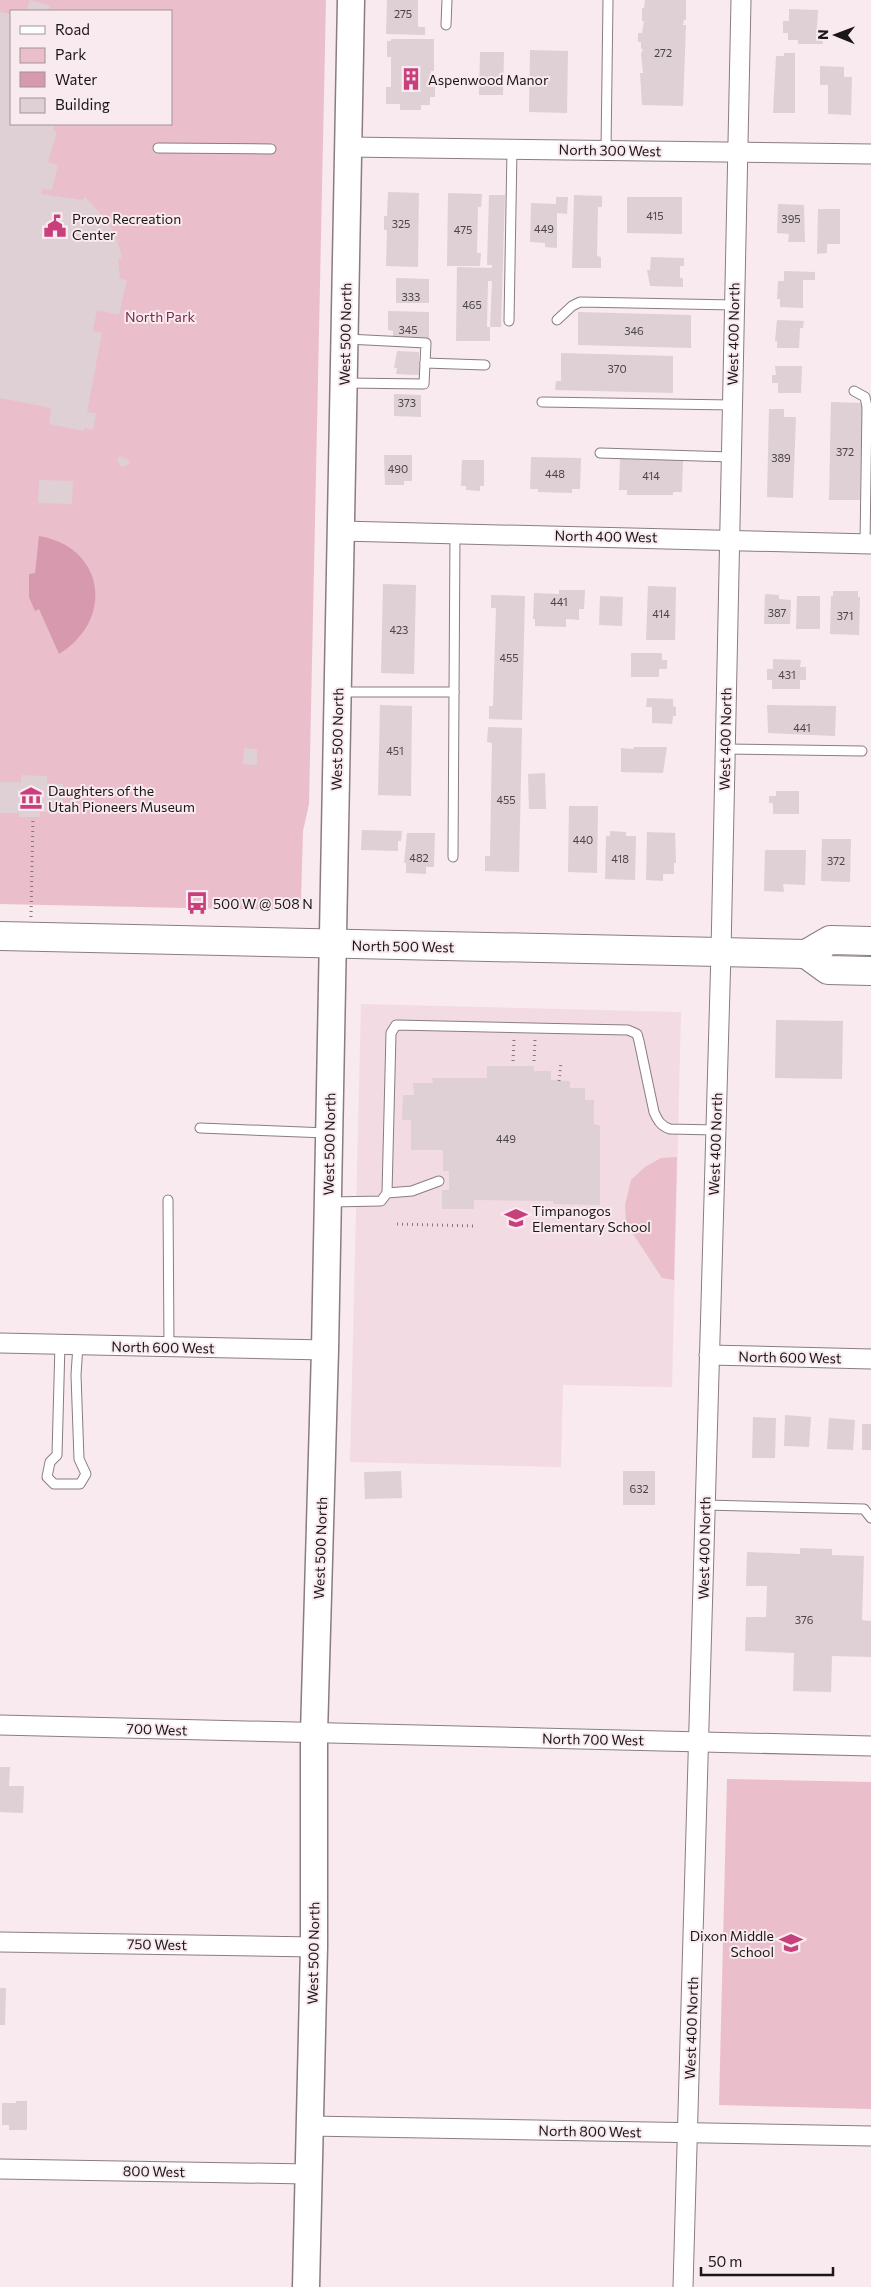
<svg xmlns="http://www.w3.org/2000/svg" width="871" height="2287" font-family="Commissioner,sans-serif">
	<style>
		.built { fill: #f2dbe2 }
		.green { fill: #ebbecc; fill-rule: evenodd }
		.water { fill: #d699ae }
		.building { fill: #ded0d4 }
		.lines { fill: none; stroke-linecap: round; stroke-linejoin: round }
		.lane-casing { stroke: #8a7d81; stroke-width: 11 }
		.street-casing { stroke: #8a7d81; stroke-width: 21 }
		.secondary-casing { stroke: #8a7d81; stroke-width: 29 }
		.primary-casing { stroke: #8a7d81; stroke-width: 30 }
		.path { stroke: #82797b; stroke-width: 3; stroke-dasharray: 1 4; stroke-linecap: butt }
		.lane { stroke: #fff; stroke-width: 9 }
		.street { stroke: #fff; stroke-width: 19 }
		.secondary { stroke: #fff; stroke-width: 26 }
		.primary { stroke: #fff; stroke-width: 28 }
		.labels { text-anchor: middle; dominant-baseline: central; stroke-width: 4; stroke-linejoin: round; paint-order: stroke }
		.number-label { font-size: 11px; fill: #4c4446 }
		.poi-label { font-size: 14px; fill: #1b1617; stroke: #f8eaee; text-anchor: start }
		.street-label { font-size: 14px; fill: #1b1617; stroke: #f8eaee }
		.park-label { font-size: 14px; fill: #762d4b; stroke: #f8eaee }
	</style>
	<rect width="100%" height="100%" fill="#f8eaee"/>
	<!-- built -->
	<path class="built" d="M361 1004 681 1012 672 1387 563 1385 561 1467 350 1462Z"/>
	<!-- green -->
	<g class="green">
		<path d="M0 0H326L309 804 303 831 301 899 295 906 285 910 0 904ZM11 11H171V124H11Z"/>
		<path d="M677 1157 674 1280 662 1278 626 1223 625 1205 631 1180 645 1167 661 1158Z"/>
		<path d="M727 1779 871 1782V2109L719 2105Z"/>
	</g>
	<!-- water -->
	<path class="water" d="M39 536C105 547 115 620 59 654L39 609 35 611 29 597V574L35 573Z"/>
	<!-- building -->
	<g class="building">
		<path d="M30 0 50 6 48 11H26Z"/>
		<path d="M387 0H418V27H425V35L386 34Z"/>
		<path d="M645 0H686V20H684L683 25H686L683 106 642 105 640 73H643L641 54 643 49H641V42H638V33H642L644 21H642V8H644Z"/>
		<path d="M789 9 818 10 817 28H821L823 44H798V40H788V33H783V21H789Z"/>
		<path d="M0 12 11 14V124H55L53 130 57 132 48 162 58 165 52 190 42 189 41 194 82 200 85 197 106 219 115 234 121 253 122 259H118L120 279 127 280 119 315 97 310 93 331 102 333 87 412 96 413 93 430 84 428V431L49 424 51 408 0 398Z"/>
		<path d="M391 39H434V71H431L430 87H435V97H430V105H421V110H400V104H386V87H391V57H387V41H391Z"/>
		<path d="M530 50 568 51 567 113 529 112Z"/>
		<path d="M480 52H504L503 95H479Z"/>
		<path d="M784 53H795V113H773L776 56H784Z"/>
		<path d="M820 66 844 67V77H852L851 115 828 114V85H820Z"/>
		<path d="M388 192 419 193 418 267 386 266 387 230H384V216H387Z"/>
		<path d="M448 193 482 194 481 207H478L477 253H481L480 266H447Z"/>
		<path d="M489 195H505L501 327H490L492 281H488L487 327H490V341H456L457 267 492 268V265H487Z"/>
		<path d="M574 195 602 196V207H598L597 256 601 257V268H572Z"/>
		<path d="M556 197H568L567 214 557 213V248L545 247V243L530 242 531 203 556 204Z"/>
		<path d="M627 197H682V234L627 233Z"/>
		<path d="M778 204 804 205 805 242H788L789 234 777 233Z"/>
		<path d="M818 209H840V244H827V253L817 254Z"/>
		<path d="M651 257 684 258V266H680V278H683V287L650 286 647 270H650Z"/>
		<path d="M784 271 815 272V280H803V308L780 307V299H777L778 281H784Z"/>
		<path d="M396 278 429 279V303H396Z"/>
		<path d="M388 311 429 312V338L393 337V331L388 330Z"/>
		<path d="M578 312 691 315V348L578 345Z"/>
		<path d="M777 320 804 321 803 328H800L799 348H777V341H775Z"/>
		<path d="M397 351 419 352V375L396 374 397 368H394Z"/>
		<path d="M561 353 673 356V393L555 390 556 381H561Z"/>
		<path d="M775 366H802L801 393H778V383H772V375H776Z"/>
		<path d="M394 394 421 395V417L394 416Z"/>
		<path d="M831 402 862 403 860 500H829Z"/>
		<path d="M769 409H784V417H796L793 498 767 497Z"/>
		<path d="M384 455H412V481H404V485H385Z"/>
		<path d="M123 456 124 459 127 458 130 464 123 467 120 466 117 458Z"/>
		<path d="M531 457 581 458 580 489H572V493L538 492V489H530Z"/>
		<path d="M620 459 683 460 682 492H673V495H627V490H619Z"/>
		<path d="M462 460H484V486H480V491L466 490V486H461Z"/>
		<path d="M39 480 73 481 72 504 38 503Z"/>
		<path d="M383 584 416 585 414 674 381 673Z"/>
		<path d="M648 586 676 587 675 640H646Z"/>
		<path d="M559 590H585L584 609H579V620L566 619V627L535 626V619H533L534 593 559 594Z"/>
		<path d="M833 591H858V597H860L859 635 830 634 831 596H833Z"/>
		<path d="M765 594 779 595V599L791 600 790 624H764Z"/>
		<path d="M491 595 525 596 522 720 489 719V706H493L496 608H491Z"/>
		<path d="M600 596 623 597 622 626 599 625Z"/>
		<path d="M797 596H820V629H796Z"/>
		<path d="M631 653H662V660H667V669H659V677H631Z"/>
		<path d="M773 659 801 660 800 667H806V680H800V689H772V680H767V669H773Z"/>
		<path d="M647 698 673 699V706L676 707V716H673L672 724 652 723V707H646Z"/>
		<path d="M380 705 412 706 411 796 378 795Z"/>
		<path d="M767 705 836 706 835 736 768 733Z"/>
		<path d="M488 727 522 728 519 872 485 871V856H490L492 743 487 742Z"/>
		<path d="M634 747H667L663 773 621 772V748L634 749Z"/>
		<path d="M244 748 257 749V765L243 764Z"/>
		<path d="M545 773 546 809H529L528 774Z"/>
		<path d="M21 775 47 776V783L63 784 62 813 40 812V817H19V813H0V782H21Z"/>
		<path d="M776 791H799V814H773V803H769V796H776Z"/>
		<path d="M569 806H598L597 873 568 872Z"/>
		<path d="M362 830 402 831 401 841H398V851L361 850Z"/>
		<path d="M610 831 626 832V836H636L635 880 605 879 606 836H610Z"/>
		<path d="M647 832 675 833 676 863H674V874H663V881L646 880Z"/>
		<path d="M407 833H435L434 867H426V874L406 873V863H404Z"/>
		<path d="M822 839H851L850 882 821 881Z"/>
		<path d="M765 850H806L805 885 783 884 784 892 764 891Z"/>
		<path d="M776 1020 843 1021 842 1079 775 1078Z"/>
		<path d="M487 1066H534V1071H551V1080L570 1081V1088H585V1100H594V1124L600 1126V1205L553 1204V1201L474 1200V1209H442V1190H449V1171H443V1150H411V1120H402L403 1095H414L413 1083H433L432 1078H487Z"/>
		<path d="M785 1415 811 1417 809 1447 784 1446Z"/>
		<path d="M753 1417 776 1418 775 1458H752Z"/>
		<path d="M829 1418 855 1420 853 1450 827 1449Z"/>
		<rect x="862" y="1424" width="9" height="26"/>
		<path d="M401 1471 402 1498 365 1499 364 1472Z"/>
		<rect x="623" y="1471" width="32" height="34"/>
		<path d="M800 1548 832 1549V1555L864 1556 862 1620 871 1621V1657L832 1656 831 1692 793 1691 794 1653 745 1651 746 1617H766L767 1586H746L747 1552 800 1554Z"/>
		<path d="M0 1767H10L9 1786H24L23 1813 0 1812Z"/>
		<path d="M0 1988H6L5 2025H0Z"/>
		<path d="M16 2101H27V2130H9V2125H2V2103H16Z"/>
	</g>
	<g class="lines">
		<defs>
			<g id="lane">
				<path d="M446 25 447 0"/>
				<path d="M158 148 271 149"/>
				<path d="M606 150 608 0"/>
				<path d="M557 320 572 306 580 302 734 305"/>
				<path d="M509 321 512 149"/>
				<path d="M425 363 485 365"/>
				<path d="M346 383 424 384 426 343 347 339"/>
				<path d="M854 391 865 397 867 407 865 544"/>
				<path d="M542 402 732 405"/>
				<path d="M600 453 731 457"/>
				<path d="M341 692H454"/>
				<path d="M725 749 862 751"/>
				<path d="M453 857 455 533"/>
				<path d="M200 1128 327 1133"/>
				<path d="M387 1193 412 1191 439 1181"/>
				<path d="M168 1200 169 1347"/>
				<path d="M331 1202 381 1201 387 1193 391 1033 396 1025 628 1030 637 1034 639 1041 654 1112C658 1121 661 1126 670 1129L715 1130"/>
				<path d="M60 1344 57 1455 50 1462 47 1477 54 1484H80L86 1474 79 1459 76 1375 78 1345"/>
				<path d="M705 1505 864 1509 871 1518"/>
			</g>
			<g id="street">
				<path d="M348 147 871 154"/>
				<path d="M341 531 871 544"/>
				<path d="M0 1343 325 1350"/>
				<path d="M709 1355 871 1359"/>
				<path d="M0 1725 871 1746"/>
				<path d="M0 1942 314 1947"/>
				<path d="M309 2126 871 2136"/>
				<path d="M0 2169 308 2174"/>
				<path d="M683 2287 721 952 741 0"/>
			</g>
			<path id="secondary" d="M306 2287 314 1947V1734L325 1350 351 0"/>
			<g id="primary">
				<path d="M0 936 806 954 830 940 871 941"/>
				<path d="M806 954 828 970 871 971"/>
			</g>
		</defs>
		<!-- lane casing -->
		<use href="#lane" class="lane-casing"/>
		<!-- street casing -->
		<use href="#street" class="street-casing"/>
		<!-- secondary casing -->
		<use href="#secondary" class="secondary-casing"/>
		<!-- primary casing -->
		<use href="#primary" class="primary-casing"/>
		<!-- path -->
		<g class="path">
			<path d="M31 917 33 817"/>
			<path d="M513 1061 514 1039"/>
			<path d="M534 1061 535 1040"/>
			<path d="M559 1081 561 1062"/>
			<path d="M397 1224 474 1226"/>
		</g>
		<!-- lane -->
		<use href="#lane" class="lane"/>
		<!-- street -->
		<use href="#street" class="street"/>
		<!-- secondary -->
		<use href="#secondary" class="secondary"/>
		<!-- primary -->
		<use href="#primary" class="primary"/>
	</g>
	<!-- icons -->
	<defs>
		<symbol id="building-bare" viewBox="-9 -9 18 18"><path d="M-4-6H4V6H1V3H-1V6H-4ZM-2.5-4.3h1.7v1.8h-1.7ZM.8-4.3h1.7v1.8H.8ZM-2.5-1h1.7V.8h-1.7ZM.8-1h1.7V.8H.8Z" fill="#c73f7b" stroke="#f8eaee" stroke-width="2.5" paint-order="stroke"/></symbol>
		<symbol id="civic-bare" viewBox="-9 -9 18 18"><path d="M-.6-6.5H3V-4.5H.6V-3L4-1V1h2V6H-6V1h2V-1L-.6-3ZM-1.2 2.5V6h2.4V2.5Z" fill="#c73f7b" stroke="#f8eaee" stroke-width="2.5" paint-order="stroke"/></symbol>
		<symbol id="museum-bare" viewBox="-9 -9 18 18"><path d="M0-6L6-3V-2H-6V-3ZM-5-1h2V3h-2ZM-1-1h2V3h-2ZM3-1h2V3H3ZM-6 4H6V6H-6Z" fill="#c73f7b" stroke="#f8eaee" stroke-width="2.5" paint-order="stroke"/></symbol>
		<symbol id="bus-bare" viewBox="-9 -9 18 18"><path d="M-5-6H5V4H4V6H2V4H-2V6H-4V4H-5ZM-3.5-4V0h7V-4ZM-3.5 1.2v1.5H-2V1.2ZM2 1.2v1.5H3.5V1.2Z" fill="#c73f7b" stroke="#f8eaee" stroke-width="2.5" paint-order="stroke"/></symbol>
		<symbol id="school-bare" viewBox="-9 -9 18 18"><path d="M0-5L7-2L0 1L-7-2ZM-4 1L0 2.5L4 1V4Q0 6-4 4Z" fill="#c73f7b" stroke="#f8eaee" stroke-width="2.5" paint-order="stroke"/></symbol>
	</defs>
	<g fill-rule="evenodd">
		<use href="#building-bare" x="395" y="63" width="32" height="32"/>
		<use href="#civic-bare" x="39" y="210" width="32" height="32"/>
		<use href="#museum-bare" x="15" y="782" width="32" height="32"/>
		<use href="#bus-bare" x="181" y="887" width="32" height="32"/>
		<use href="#school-bare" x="500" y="1202" width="32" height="32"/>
		<use href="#school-bare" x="775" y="1927" width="32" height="32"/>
	</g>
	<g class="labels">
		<!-- number labels -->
		<g class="number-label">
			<text x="403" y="13">275</text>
			<text x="663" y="52">272</text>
			<text x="655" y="215">415</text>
			<text x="791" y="218">395</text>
			<text x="401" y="223">325</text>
			<text x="544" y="228">449</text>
			<text x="463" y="229">475</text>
			<text x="411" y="296">333</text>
			<text x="472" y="304">465</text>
			<text x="408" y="329">345</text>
			<text x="634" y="330">346</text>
			<text x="617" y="368">370</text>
			<text x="407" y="402">373</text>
			<text x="845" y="451">372</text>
			<text x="781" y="457">389</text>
			<text x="398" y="468">490</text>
			<text x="555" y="473">448</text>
			<text x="651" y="475">414</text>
			<text x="559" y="601">441</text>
			<text x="777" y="612">387</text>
			<text x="661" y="613">414</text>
			<text x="845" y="615">371</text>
			<text x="399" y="629">423</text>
			<text x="509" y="657">455</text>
			<text x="787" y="674">431</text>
			<text x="802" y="727">441</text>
			<text x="395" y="750">451</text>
			<text x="506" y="799">455</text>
			<text x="583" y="839">440</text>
			<text x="419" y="857">482</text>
			<text x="620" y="858">418</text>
			<text x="836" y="860">372</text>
			<text x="506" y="1138">449</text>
			<text x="639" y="1488">632</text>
			<text x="804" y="1619">376</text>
		</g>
		<!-- poi labels -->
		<g class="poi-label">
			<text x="428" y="79">Aspenwood Manor</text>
			<text x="72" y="218">Provo Recreation<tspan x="72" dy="16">Center</tspan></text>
			<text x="48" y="790">Daughters of the<tspan x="48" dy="16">Utah Pioneers Museum</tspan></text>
			<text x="213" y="903">500 W @ 508 N</text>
			<text x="532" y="1210">Timpanogos<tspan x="532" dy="16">Elementary School</tspan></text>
			<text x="774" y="1935" text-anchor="end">Dixon Middle<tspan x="774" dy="16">School</tspan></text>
		</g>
		<!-- street labels -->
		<g class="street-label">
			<text transform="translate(610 150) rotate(1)">North 300 West</text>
			<text transform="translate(345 334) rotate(-89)">West 500 North</text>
			<text transform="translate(733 334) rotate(-89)">West 400 North</text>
			<text transform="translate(606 536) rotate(1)">North 400 West</text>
			<text transform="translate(337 739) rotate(-89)">West 500 North</text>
			<text transform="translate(725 739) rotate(-89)">West 400 North</text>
			<text transform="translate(403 946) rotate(1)">North 500 West</text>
			<text transform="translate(329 1144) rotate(-89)">West 500 North</text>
			<text transform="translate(715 1144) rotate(-88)">West 400 North</text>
			<text transform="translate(163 1347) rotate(1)">North 600 West</text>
			<text transform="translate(790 1357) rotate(1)">North 600 West</text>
			<text transform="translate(320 1548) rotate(-88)">West 500 North</text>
			<text transform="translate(704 1548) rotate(-89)">West 400 North</text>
			<text transform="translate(157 1729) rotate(2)">700 West</text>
			<text transform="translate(593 1739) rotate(1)">North 700 West</text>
			<text transform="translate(157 1944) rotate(1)">750 West</text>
			<text transform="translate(313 1953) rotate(-89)">West 500 North</text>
			<text transform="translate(691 2028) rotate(-88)">West 400 North</text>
			<text transform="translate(590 2131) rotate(1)">North 800 West</text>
			<text transform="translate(154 2171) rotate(1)">800 West</text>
		</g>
		<!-- park labels -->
		<g class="park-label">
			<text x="160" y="316">North Park</text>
		</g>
	</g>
	<!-- legend -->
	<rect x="10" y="10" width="162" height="115" fill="#f8eaee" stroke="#a09598"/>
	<rect x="20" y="26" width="25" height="8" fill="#ffffff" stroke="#a09598"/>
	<text x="55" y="35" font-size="15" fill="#1b1617">Road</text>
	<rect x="20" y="48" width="25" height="15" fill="#ebbecc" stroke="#a09598"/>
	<text x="55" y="60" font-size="15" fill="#1b1617">Park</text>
	<rect x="20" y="72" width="25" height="15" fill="#d699ae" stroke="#a09598"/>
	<text x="55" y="85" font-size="15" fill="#1b1617">Water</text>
	<rect x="20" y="98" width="25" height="15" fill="#ded0d4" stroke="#a09598"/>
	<text x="55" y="110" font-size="15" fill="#1b1617">Building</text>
	<!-- north arrow -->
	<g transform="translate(836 35) rotate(271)" stroke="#f8eaee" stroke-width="4" paint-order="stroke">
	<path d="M0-4L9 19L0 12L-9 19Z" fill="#1b1617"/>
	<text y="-8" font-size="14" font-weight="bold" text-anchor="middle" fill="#1b1617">N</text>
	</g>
	<!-- scale -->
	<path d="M701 2267v8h132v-8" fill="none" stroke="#1b1617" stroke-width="2.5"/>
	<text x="708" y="2267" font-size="15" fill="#1b1617" stroke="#f8eaee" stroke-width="4" paint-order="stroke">50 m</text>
</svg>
